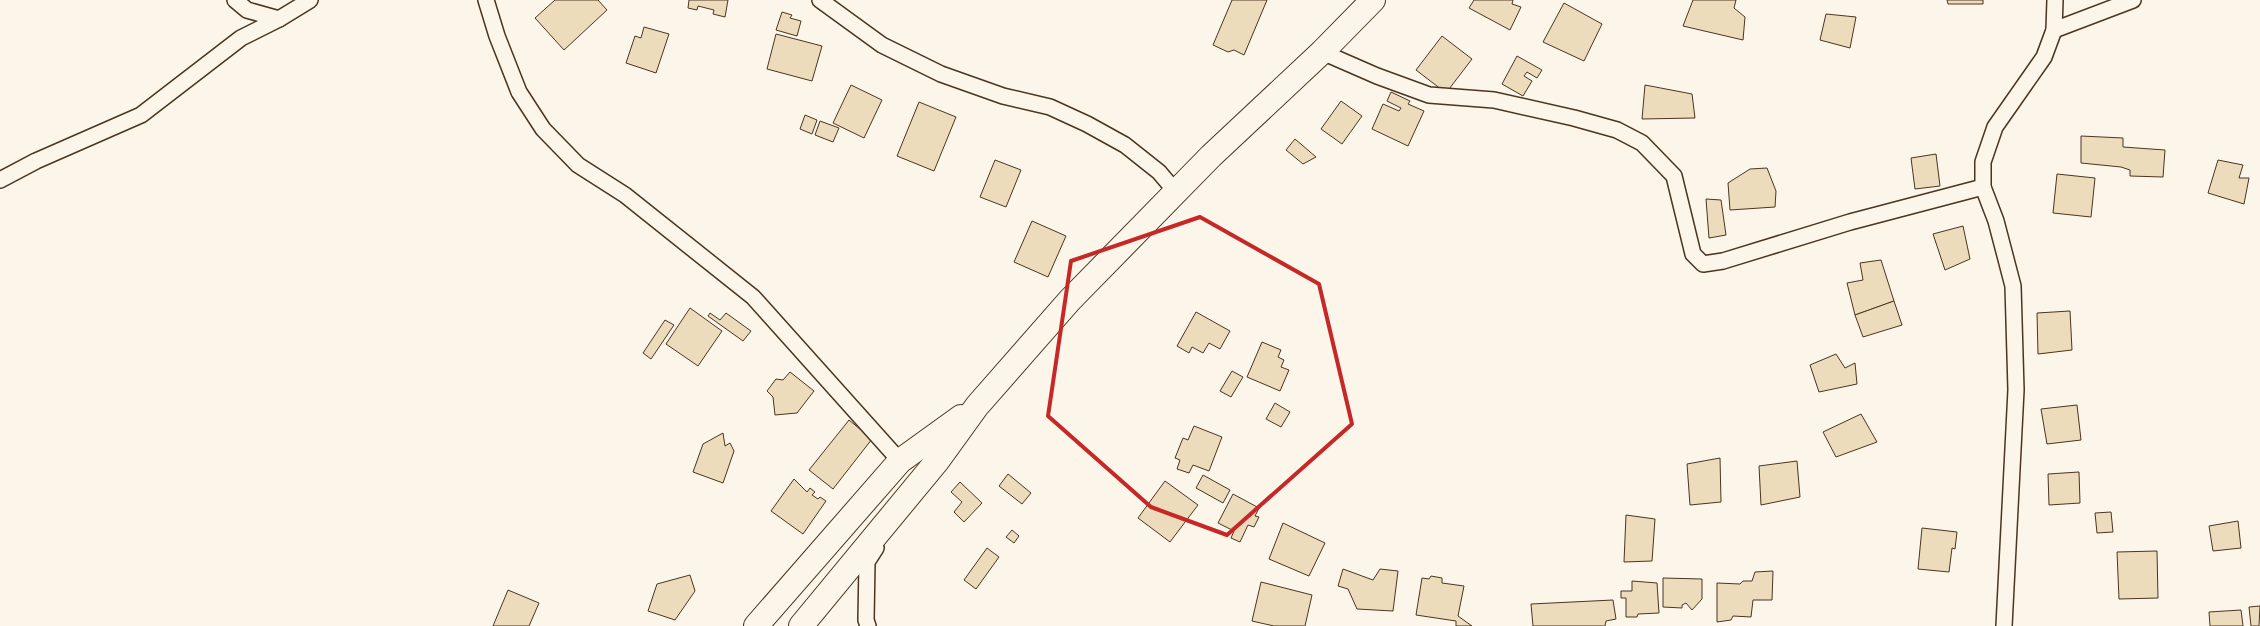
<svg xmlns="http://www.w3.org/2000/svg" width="2260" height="626" font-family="'Fira Sans Condensed',sans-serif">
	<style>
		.building { fill: #ecdcbc; stroke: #4a3520 }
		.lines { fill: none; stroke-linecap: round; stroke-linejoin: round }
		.street-casing { stroke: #4a3520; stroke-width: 18 }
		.primary-casing { stroke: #4a3520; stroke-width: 26 }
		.street { stroke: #fbf6e9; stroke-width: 15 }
		.primary { stroke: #fbf6e9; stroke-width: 24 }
		.marked { fill: none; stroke: #c62828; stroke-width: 4; stroke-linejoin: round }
	</style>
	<rect width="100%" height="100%" fill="#fbf6e9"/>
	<!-- building -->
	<g class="building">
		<path d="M555 0H598L607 10 564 50 535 18Z"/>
		<path d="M689 0H728L725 17 713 14 714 10 698 6 697 10 688 8Z"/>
		<path d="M1232 0H1267L1244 55 1234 50 1228 52 1213 45Z"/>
		<path d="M1474 0H1513L1512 4 1521 7 1510 30 1469 8Z"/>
		<path d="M1693 0H1736L1734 8 1745 17 1743 40 1683 26Z"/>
		<path d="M1947 0H1983V4H1948Z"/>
		<path d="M1564 3 1602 24 1584 61 1543 42Z"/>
		<path d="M782 12 792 15 790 18 801 21 797 36 776 30Z"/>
		<path d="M1826 14 1856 17 1850 48 1820 40Z"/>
		<path d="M644 27 669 34 656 73 626 63 635 36 641 38Z"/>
		<path d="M776 34 822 46 812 81 767 69Z"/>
		<path d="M1442 36 1472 59 1446 93 1416 70Z"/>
		<path d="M1517 56 1542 70 1537 78 1527 72 1524 76 1532 81 1523 96 1502 84Z"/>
		<path d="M851 85 882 100 864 138 833 123Z"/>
		<path d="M1645 85 1692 94 1695 118 1642 119Z"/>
		<path d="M1391 92 1410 101 1408 104 1424 111 1408 146 1372 129 1383 104 1399 111 1401 108 1387 101Z"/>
		<path d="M1341 101 1362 116 1342 144 1321 129Z"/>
		<path d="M919 102 956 117 934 171 897 156Z"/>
		<path d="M805 115 817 120 812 134 800 129Z"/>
		<path d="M820 121 839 128 833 142 815 135Z"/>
		<path d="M2081 136 2123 138V147L2165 150 2163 177 2130 176V170L2121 167 2081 163Z"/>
		<path d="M1295 139 1316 157 1303 164 1286 150Z"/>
		<path d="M1936 154 1940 186 1915 189 1911 158Z"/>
		<path d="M995 160 1021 170 1006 207 980 197Z"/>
		<path d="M2218 160 2243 165 2239 178H2249L2244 204 2208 193Z"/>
		<path d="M1767 168 1776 191 1775 207 1730 210 1728 183 1750 169Z"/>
		<path d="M2057 174 2095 178 2091 217 2053 213Z"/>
		<path d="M1706 199 1721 200 1726 235 1709 238Z"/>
		<path d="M1032 221 1066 236 1048 277 1014 262Z"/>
		<path d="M1963 226 1970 259 1945 270 1933 234Z"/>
		<path d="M1881 260 1894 301 1855 315 1847 283 1863 280 1860 263Z"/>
		<path d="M1894 301 1902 325 1863 337 1855 315Z"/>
		<path d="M690 308 722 331 698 366 666 344Z"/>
		<path d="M2070 311 2072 350 2038 354 2037 313Z"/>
		<path d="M1196 312 1230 331 1220 349 1209 343 1203 353 1192 347 1189 353 1177 346Z"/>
		<path d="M710 313 720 320 726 313 751 331 743 341 708 316Z"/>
		<path d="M665 320 674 325 651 359 643 353Z"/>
		<path d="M1262 342 1281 350 1278 357 1284 360 1281 367 1289 370 1280 391 1247 377Z"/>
		<path d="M1836 354 1845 368 1855 363 1857 384 1819 392 1810 365Z"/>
		<path d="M1232 371 1243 377 1231 397 1220 391Z"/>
		<path d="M790 372 814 391 797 413 775 415 773 397 767 391 776 379 783 380Z"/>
		<path d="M1275 403 1290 412 1281 427 1266 419Z"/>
		<path d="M2077 405 2081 440 2047 444 2041 409Z"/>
		<path d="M1861 414 1877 442 1836 457 1823 432Z"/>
		<path d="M849 420 872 439 833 489 809 470Z"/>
		<path d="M1194 426 1222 437 1209 471 1193 465 1189 473 1177 469 1180 460 1175 458 1183 438 1188 440Z"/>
		<path d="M723 433 725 446 730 443 734 451 723 483 693 472 703 444Z"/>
		<path d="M1720 458 1721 502 1690 505 1687 464Z"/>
		<path d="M1797 461 1800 497 1761 505 1759 466Z"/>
		<path d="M2079 472 2080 503 2049 505 2048 474Z"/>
		<path d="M1008 474 1031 493 1022 504 999 486Z"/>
		<path d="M1203 475 1230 490 1223 503 1196 488Z"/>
		<path d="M794 479 807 492 810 488 815 492 812 495 818 499 820 497 826 501 803 534 771 511Z"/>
		<path d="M1165 481 1198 505 1170 542 1138 518Z"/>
		<path d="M960 482 982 503 964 522 954 512 962 502 951 492Z"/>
		<path d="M1233 494 1259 508 1255 516 1259 517 1254 527 1248 525 1240 542 1231 538 1234 531 1218 523Z"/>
		<path d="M2111 512 2113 532 2097 533 2095 513Z"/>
		<path d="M1626 515 1655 519 1652 561 1624 562Z"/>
		<path d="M2238 521 2241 548 2213 551 2209 526Z"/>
		<path d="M1283 523 1325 543 1309 576 1269 559Z"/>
		<path d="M1922 528 1957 532 1955 549 1952 548 1949 572 1918 569Z"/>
		<path d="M1012 530 1019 536 1014 543 1006 537Z"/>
		<path d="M987 548 999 557 976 589 964 580Z"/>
		<path d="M2157 551 2158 598 2119 599 2117 552Z"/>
		<path d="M1343 569 1373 580 1380 569 1398 571 1393 611 1357 609 1348 589 1338 586Z"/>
		<path d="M1773 571 1772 600H1753L1751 617 1733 616 1731 620 1717 622V583L1740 584 1743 581H1752L1755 572Z"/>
		<path d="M690 575 695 591 675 620 648 611 657 584Z"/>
		<path d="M1431 576 1442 578V583L1464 586 1458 616 1472 626H1456V621L1416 615 1422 578 1429 579Z"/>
		<path d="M1663 578 1702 579V599L1692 610 1686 603 1682 605V608L1663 607Z"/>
		<path d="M1632 581 1657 583 1659 613 1638 614 1637 617H1626V598H1621V591H1632Z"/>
		<path d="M1261 582 1312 595 1305 626H1274L1252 621Z"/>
		<path d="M508 590 539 603 529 626H493Z"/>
		<path d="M1613 600 1616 619 1606 621 1605 626H1533L1531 604Z"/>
		<path d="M2260 606 2259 626H2251L2249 607Z"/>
		<path d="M2241 610 2243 626H2210L2209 612Z"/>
	</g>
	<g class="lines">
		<defs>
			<g id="street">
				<path d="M235 0 247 10 279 19"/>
				<path d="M486 0 497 36 519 92 543 129 578 165 625 195 753 297 900 461H907"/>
				<path d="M820 0 882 45 941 74 1003 96 1050 107 1087 124 1125 145 1159 172 1176 192"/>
				<path d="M2054 30 2133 0"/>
				<path d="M1322 52 1377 76 1429 95 1494 100 1574 118 1617 130 1642 143 1674 176 1693 254 1703 264 1723 261 1850 222 1983 187"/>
				<path d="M0 180 36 161 141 115 241 38 279 19 310 0"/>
				<path d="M868 626 866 620 867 562 876 548"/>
				<path d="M2004 626 2016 390 2013 286 1996 221 1983 187V162L1995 127 2044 57 2054 30 2055 0"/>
			</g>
			<g id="primary">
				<path d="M756 626 900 461 961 417"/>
				<path d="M801 626 938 460 977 406 1070 300 1211 156 1322 52 1373 0"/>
			</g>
		</defs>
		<!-- street casing -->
		<use href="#street" class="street-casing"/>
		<!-- primary casing -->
		<use href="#primary" class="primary-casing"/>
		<!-- street -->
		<use href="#street" class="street"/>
		<!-- primary -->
		<use href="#primary" class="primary"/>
	</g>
	<!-- marked area -->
	<path class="marked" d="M1200 217 1319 284 1352 424 1227 535 1151 507 1048 416 1071 261Z"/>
</svg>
